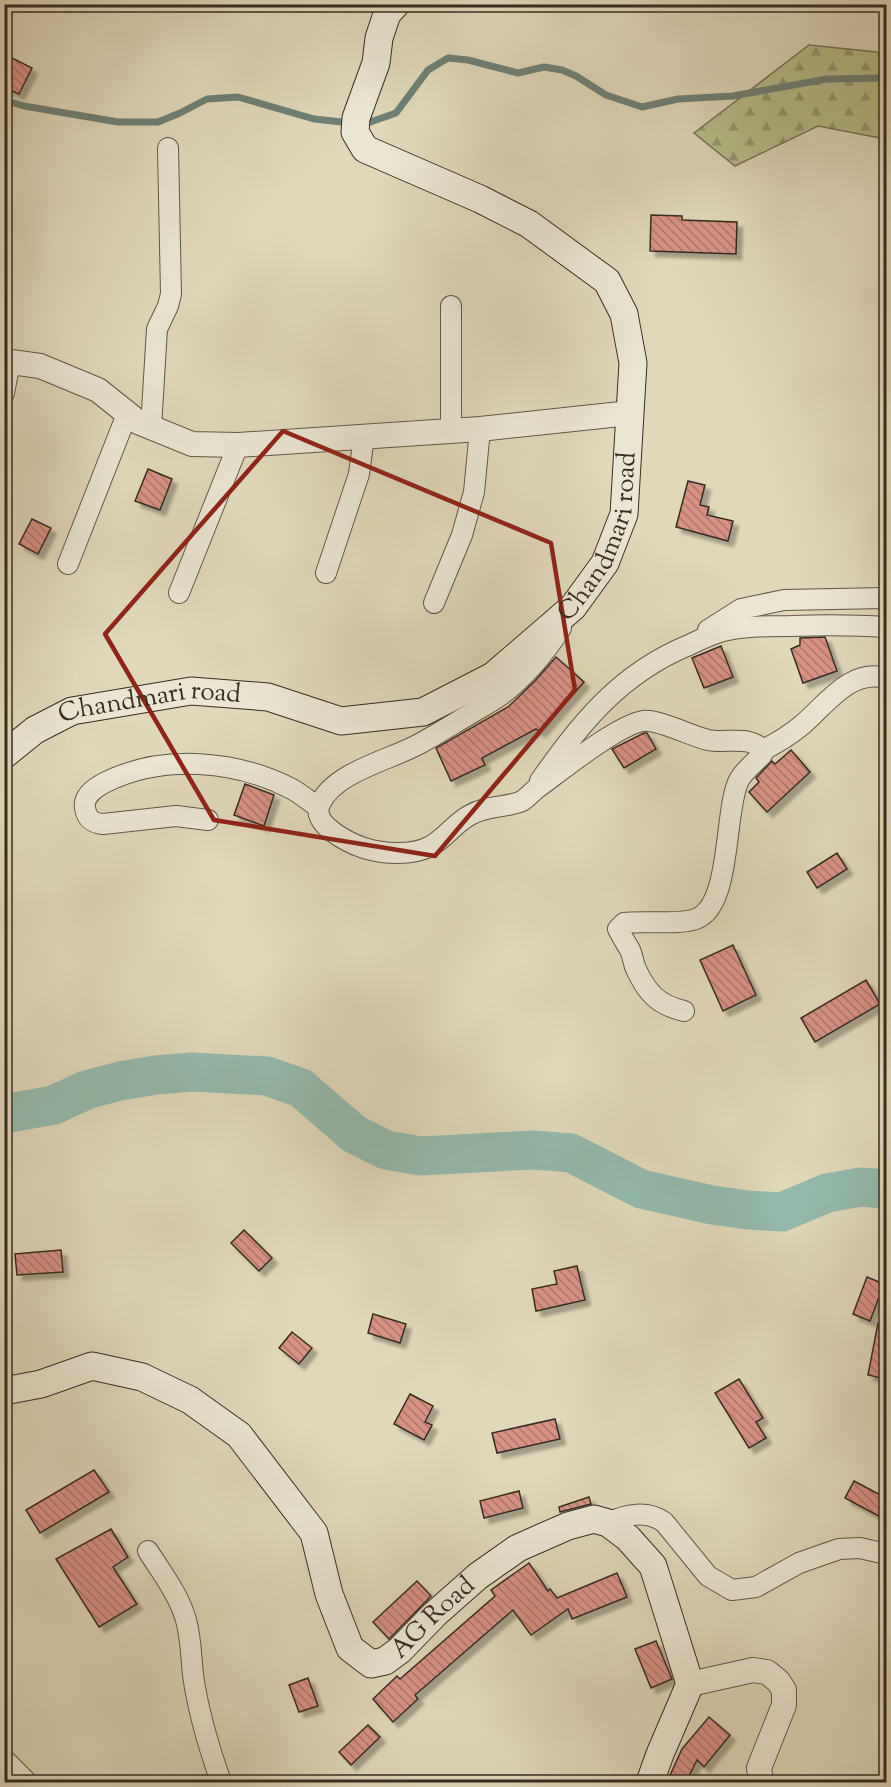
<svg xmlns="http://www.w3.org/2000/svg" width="891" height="1787" font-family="'Sorts Mill Goudy',serif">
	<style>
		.forest { fill: url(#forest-firs); stroke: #777457; stroke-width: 1.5 }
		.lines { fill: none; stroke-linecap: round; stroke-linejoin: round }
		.stream { stroke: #6f8175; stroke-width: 7 }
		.river { stroke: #94baac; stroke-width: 39 }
		.building { fill: url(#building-back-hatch); stroke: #372c22; stroke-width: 1.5; filter: url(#shadow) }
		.minor-casing { stroke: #615748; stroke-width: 22 }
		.tertiary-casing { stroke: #615748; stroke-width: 26 }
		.secondary-casing { stroke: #372c22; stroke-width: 29 }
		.minor { stroke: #ebe6d2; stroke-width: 20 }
		.tertiary { stroke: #ebe6d2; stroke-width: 24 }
		.secondary { stroke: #ebe6d2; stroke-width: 27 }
		.marked { fill: none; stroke: #8f2418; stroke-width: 4.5; stroke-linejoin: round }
		.labels { text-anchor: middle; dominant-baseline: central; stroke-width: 5; stroke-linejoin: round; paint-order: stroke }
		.street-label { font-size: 26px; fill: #372c22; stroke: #ebe6d2 }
	</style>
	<defs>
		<pattern id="forest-firs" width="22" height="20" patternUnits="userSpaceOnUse" patternTransform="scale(1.5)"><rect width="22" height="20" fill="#b7bd8c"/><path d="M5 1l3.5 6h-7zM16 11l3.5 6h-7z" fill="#969a72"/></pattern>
		<pattern id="building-back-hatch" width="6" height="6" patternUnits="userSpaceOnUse" patternTransform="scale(1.5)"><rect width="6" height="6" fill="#d79284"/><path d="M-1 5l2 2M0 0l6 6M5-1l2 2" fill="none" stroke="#af776c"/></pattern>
		<filter id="shadow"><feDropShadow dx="5.5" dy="5.5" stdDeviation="1.5" flood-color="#0004"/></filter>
	</defs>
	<rect width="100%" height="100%" fill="#e0d8b9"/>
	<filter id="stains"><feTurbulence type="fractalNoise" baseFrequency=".00333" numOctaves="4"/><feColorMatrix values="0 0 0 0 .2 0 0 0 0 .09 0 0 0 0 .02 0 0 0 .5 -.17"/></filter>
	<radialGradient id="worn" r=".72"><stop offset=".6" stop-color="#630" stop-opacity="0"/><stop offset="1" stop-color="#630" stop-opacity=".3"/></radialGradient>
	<!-- forest -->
	<path class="forest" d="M809 45 886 53V139L818 126 735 166 694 133Z"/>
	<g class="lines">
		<!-- stream -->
		<g class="stream">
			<path d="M4 100 24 106 118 122H158L180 113 207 99 238 97 314 119 351 123"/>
			<path d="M362 125 396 113 428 70 448 58 468 60 518 73 544 67 562 70 576 76 606 95 642 107 678 99 733 96 827 79 886 78"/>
		</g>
		<!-- river -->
		<path class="river" d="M4 1114 54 1105 86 1090 120 1081 156 1075 192 1072 267 1076 301 1088 354 1134 386 1150 421 1156 533 1150 571 1153 641 1189 712 1205 748 1210 782 1212 827 1193 861 1187 886 1189"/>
	</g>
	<!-- building -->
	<g class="building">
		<path d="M4 54 32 68 19 94 4 87Z"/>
		<path d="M651 215 682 216V220L737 222 736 254 650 251Z"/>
		<path d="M148 469 172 479 160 510 135 501Z"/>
		<path d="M688 481 705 485 700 505 709 507 707 515 733 521 728 541 676 527Z"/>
		<path d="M32 519 51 528 38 554 19 544Z"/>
		<path d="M825 637 837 671 803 683 791 649 800 645V638Z"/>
		<path d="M721 646 733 677 704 688 692 658Z"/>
		<path d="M556 657 584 682 540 732 536 729 482 758 485 765 451 781 436 748 508 707 535 681Z"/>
		<path d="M644 733H647L656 749 624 768 612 749Z"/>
		<path d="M791 750 810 772 767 812 749 792 759 782 756 778 772 761 775 764Z"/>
		<path d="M245 784 274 795 264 826 234 815Z"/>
		<path d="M837 853 847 869 817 888 807 872Z"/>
		<path d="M733 945 756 995 723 1011 700 960Z"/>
		<path d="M866 980 880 1004 815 1042 801 1018Z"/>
		<path d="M244 1230 272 1258 259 1271 231 1243Z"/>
		<path d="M61 1250 63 1272 17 1275 15 1254Z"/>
		<path d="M577 1266 585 1300 536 1311 532 1289 557 1284 554 1271Z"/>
		<path d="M867 1277 884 1284 870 1321 853 1314Z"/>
		<path d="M373 1314 406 1324 400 1343 368 1333Z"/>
		<path d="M878 1323 886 1324V1379L868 1375Z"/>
		<path d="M292 1332 312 1348 299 1364 279 1348Z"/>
		<path d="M739 1379 763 1418 756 1422 766 1438 749 1448 715 1393Z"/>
		<path d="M410 1394 433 1406 425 1422 432 1425 424 1440 394 1424Z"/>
		<path d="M555 1419 560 1439 497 1453 492 1433Z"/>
		<path d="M94 1470 109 1492 40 1533 26 1510Z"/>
		<path d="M854 1481 886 1498V1520L845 1498Z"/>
		<path d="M519 1491 523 1508 484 1518 480 1501Z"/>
		<path d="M589 1497 591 1504 560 1512 559 1507Z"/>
		<path d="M111 1529 128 1557 113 1567 137 1604 99 1627 56 1559Z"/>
		<path d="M529 1563 548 1591 550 1589 557 1598 617 1573 627 1597 572 1619 568 1609 531 1635 513 1610 415 1695 418 1699 393 1722 373 1699 397 1676 400 1679 495 1596 491 1590Z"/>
		<path d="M417 1581 431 1596 389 1639 373 1622Z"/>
		<path d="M656 1641 672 1679 651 1688 635 1649Z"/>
		<path d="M308 1678 318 1706 299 1712 289 1685Z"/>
		<path d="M709 1717 730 1735 704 1767 697 1760 686 1782H667L682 1749Z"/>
		<path d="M368 1725 380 1737 351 1765 339 1752Z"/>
	</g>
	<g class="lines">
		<defs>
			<g id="minor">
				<path d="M4 393 10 362"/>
				<path d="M151 427 157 329 168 306 171 294 168 148"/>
				<path d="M451 431V306"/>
				<path d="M68 564 127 414"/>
				<path d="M326 573 359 474 364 436"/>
				<path d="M179 593 238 445"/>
				<path d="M434 603 462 535 474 492 480 429"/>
				<path d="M561 628C546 652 524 678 501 695 491 702 480 708 470 714 453 724 436 735 419 744 390 760 334 772 320 804 310 824 349 843 364 848 383 854 412 856 431 846 445 838 455 823 470 815 487 805 507 808 522 801 527 798 532 792 536 789 561 771 616 726 643 721 658 719 691 736 708 740 727 744 749 734 764 751L761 756C754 763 744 771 739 780 724 809 732 902 698 918 682 926 644 920 624 923L618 929C622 937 626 943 630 950 633 956 633 963 636 969 647 993 658 1005 684 1011"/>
				<path d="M708 630 741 609 784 600 886 598"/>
				<path d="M763 750C777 743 790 735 802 725 826 705 850 668 886 678"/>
				<path d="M540 781C581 722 621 673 689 645 700 640 711 634 723 631 745 626 768 626 791 626 823 625 855 625 886 627"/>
				<path d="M208 820 176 816 103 824C93 823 87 820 85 808 83 796 96 787 106 782 163 754 236 760 292 789 301 794 309 801 318 807"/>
				<path d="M608 1523C626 1514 647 1510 664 1522L708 1576 732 1590 756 1587 799 1563 839 1549 860 1548 886 1554"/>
				<path d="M148 1551C162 1573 179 1595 186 1620 191 1638 191 1656 193 1675 198 1711 209 1748 221 1782"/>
			</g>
			<g id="tertiary">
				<path d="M4 361 40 366 98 390 138 422 192 444 238 445 480 429 630 413"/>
				<path d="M690 1684 753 1670 767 1672 778 1681 784 1690V1705L759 1768 761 1782"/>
				<path d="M4 1762 24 1782"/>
			</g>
			<g id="secondary">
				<path id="s1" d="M4 755 35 730 72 711 191 691 268 697 341 721 423 712 493 676 573 607 605 563 624 514 633 363 624 314 607 281 529 224 480 199 365 149 355 132 356 118 376 63 379 38 387 14 396 4"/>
				<path id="s2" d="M4 1391 41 1384 92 1366 142 1377 190 1400 239 1435 314 1533 329 1594 350 1648 371 1664 385 1661 400 1650 435 1614 478 1576 518 1548 568 1526 594 1519 608 1523 628 1538 653 1566 690 1684 660 1754 650 1782"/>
			</g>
		</defs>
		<!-- minor casing -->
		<use href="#minor" class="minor-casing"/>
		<!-- tertiary casing -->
		<use href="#tertiary" class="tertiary-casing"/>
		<!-- secondary casing -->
		<use href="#secondary" class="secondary-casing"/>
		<!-- minor -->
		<use href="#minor" class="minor"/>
		<!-- tertiary -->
		<use href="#tertiary" class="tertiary"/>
		<!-- secondary -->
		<use href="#secondary" class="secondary"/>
	</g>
	<!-- marked area -->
	<path class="marked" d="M283 431 551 543 575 690 435 856 214 820 105 634Z"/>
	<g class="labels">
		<!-- street labels -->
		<g class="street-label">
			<text stroke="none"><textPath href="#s1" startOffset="700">Chandmari road</textPath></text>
			<text stroke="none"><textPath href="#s1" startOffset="160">Chandmari road</textPath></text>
			<text stroke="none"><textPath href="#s2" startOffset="606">AG Road</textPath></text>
		</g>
	</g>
	<!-- margin -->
	<rect width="891" height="1787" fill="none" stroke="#e0d8b9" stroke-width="24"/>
	<rect x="6" y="6" width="879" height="1775" fill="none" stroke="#372c22" stroke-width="3"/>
	<rect x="12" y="12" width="867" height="1763" fill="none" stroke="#372c22" stroke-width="1.5"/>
	<rect width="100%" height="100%" filter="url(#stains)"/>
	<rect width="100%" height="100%" fill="url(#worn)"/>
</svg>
